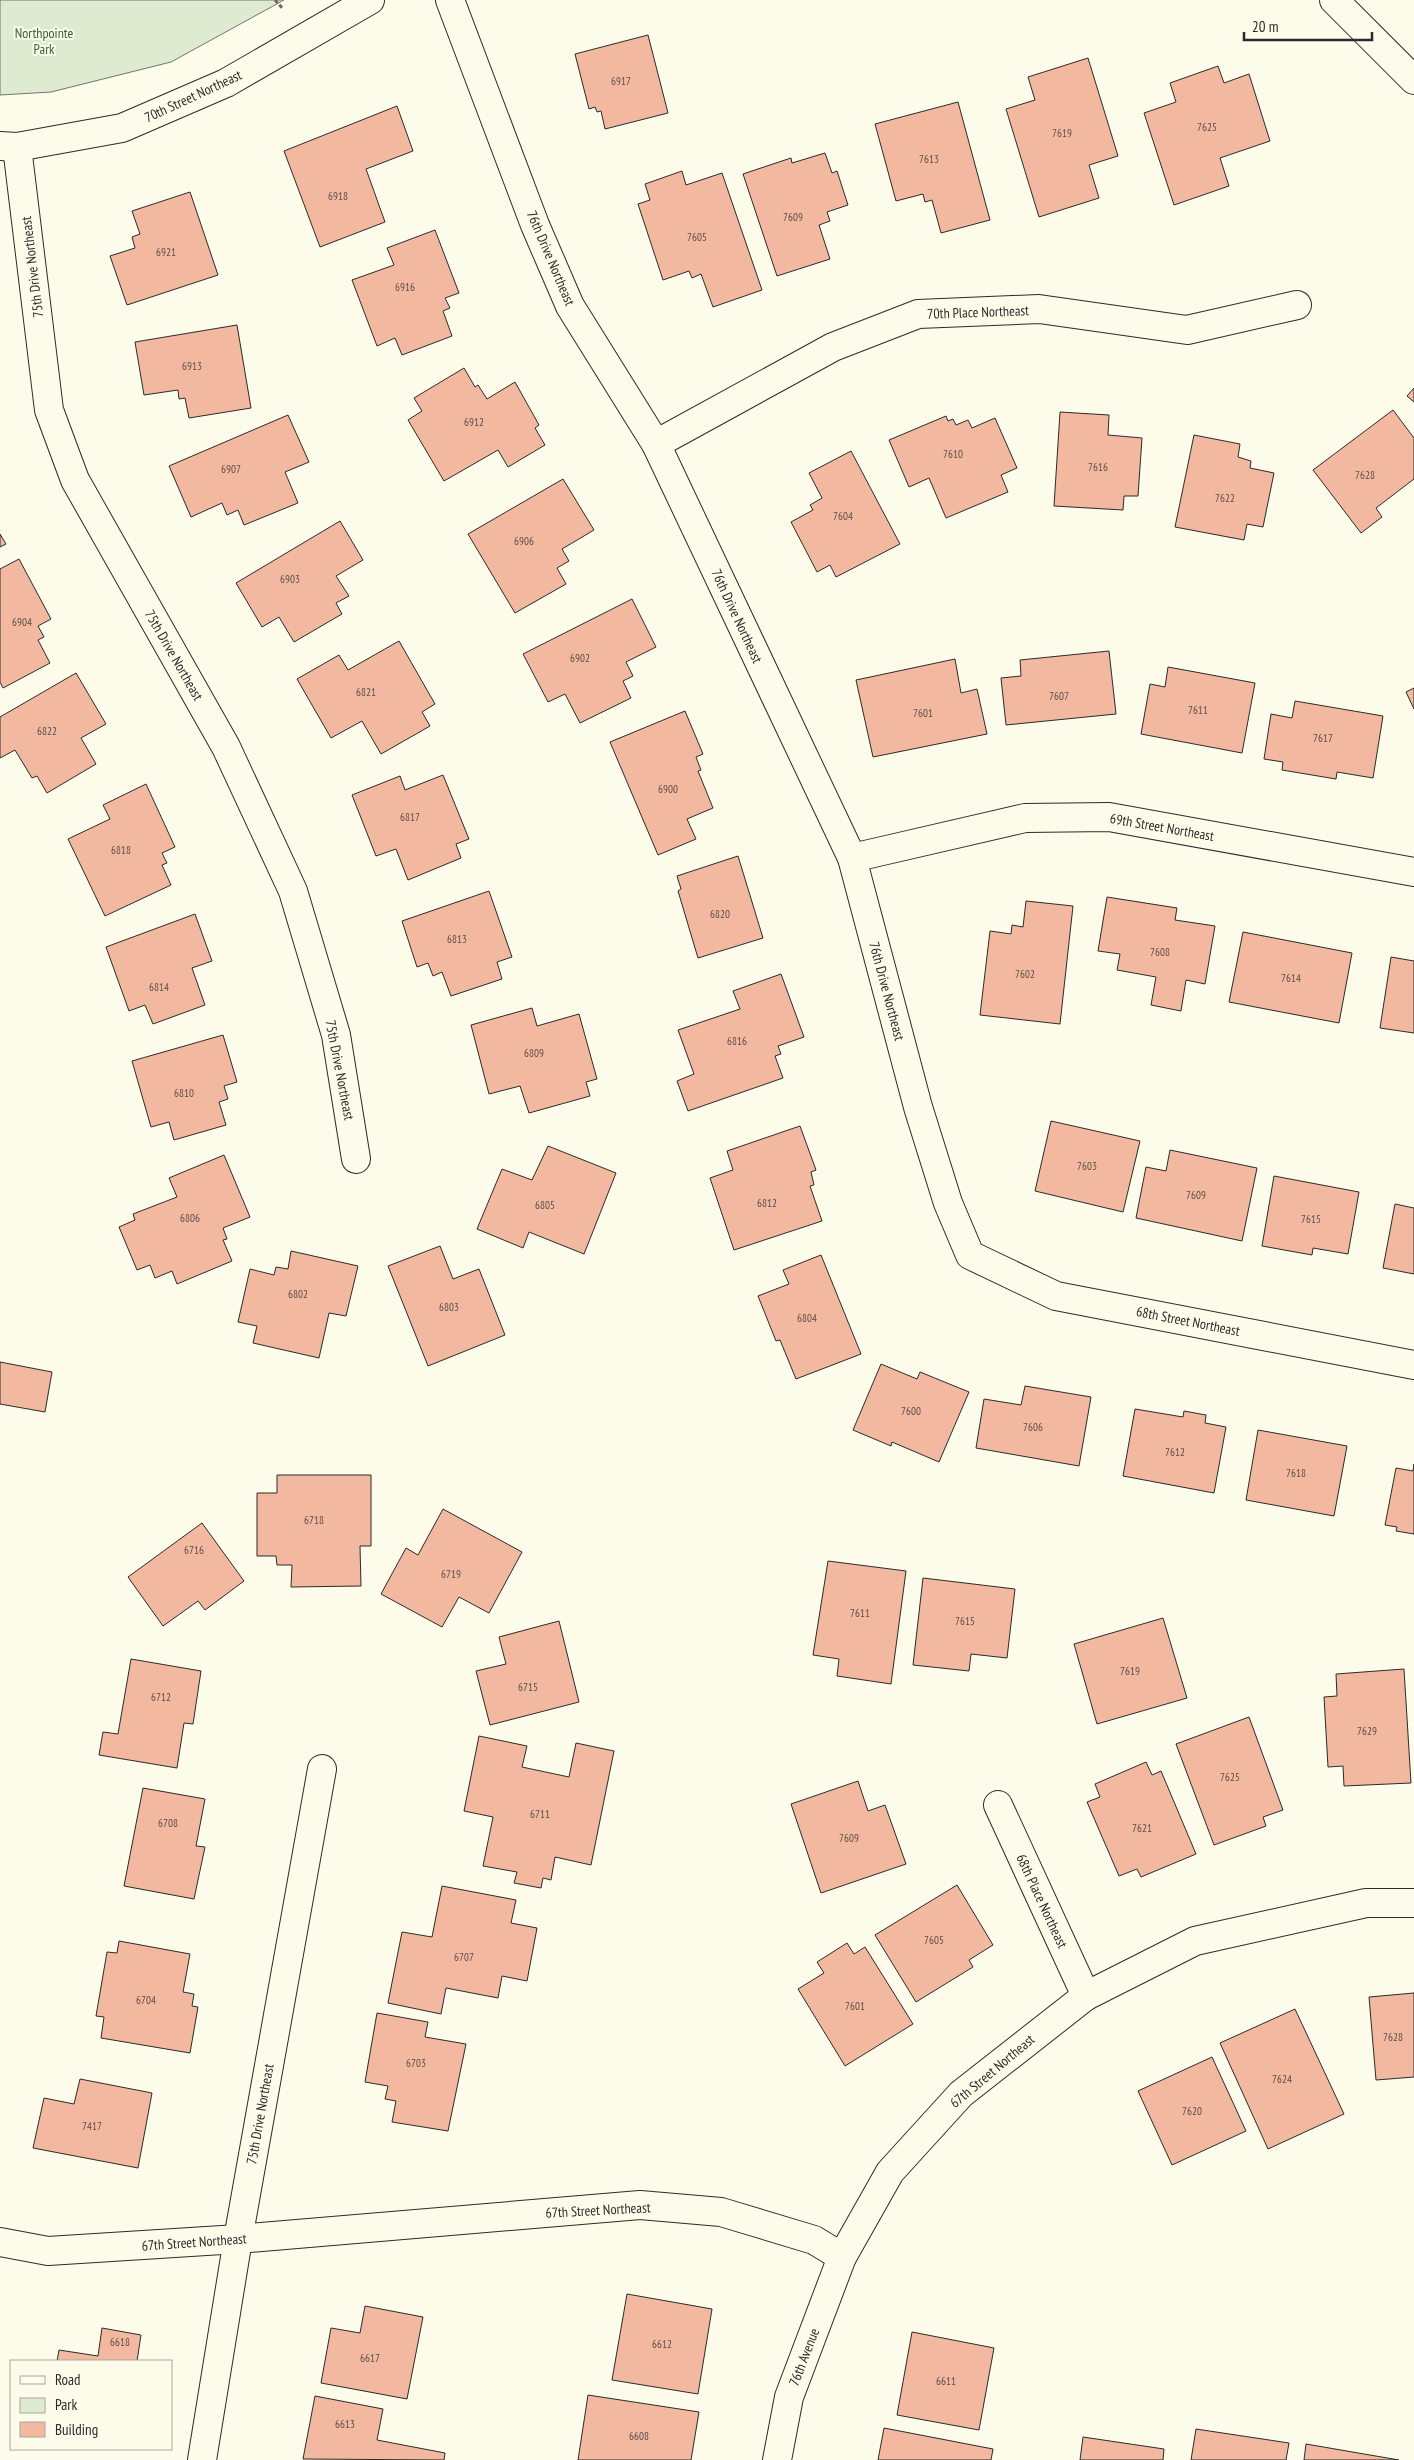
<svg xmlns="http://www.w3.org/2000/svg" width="1414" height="2460" font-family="'PT Sans Narrow',sans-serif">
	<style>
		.green { fill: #deebd1; stroke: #74746e }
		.building { fill: #f2b8a0; stroke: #2b2b2b }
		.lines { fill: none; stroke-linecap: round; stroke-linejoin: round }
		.street-casing { stroke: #2b2b2b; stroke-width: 30 }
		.secondary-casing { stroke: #2b2b2b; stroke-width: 30 }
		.path { stroke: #6a6964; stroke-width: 3; stroke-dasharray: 4 2.5; stroke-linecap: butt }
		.street { stroke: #fdfbea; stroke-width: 28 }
		.secondary { stroke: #fdfbea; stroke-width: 28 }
		.labels { text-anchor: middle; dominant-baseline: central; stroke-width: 4; stroke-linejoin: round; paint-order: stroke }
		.number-label { font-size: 11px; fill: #5d4e48 }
		.park-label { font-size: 14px; fill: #34623c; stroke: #fdfbea }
		.street-label { font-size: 14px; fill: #2b2b2b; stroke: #fdfbea }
	</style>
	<rect width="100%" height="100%" fill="#fdfbea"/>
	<!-- green -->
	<path class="green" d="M0 0H284L171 62 51 92 0 95Z"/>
	<!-- building -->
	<g class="building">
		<path d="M648 35 668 113 605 129 601 111 597 112 595 107 589 109 575 54Z"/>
		<path d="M1088 58 1118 156 1089 165 1099 198 1039 217 1006 109 1035 100 1028 77Z"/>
		<path d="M1218 66 1224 83 1249 74 1270 141 1220 158 1229 186 1174 205 1144 113 1176 102 1170 83Z"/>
		<path d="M958 102 990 220 941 233 932 200 925 202 923 194 896 201 875 124Z"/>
		<path d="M397 106 413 151 366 169 385 222 320 247 284 151Z"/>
		<path d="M825 153 832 173 837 171 848 205 827 212 830 221 819 225 830 259 777 276 743 174 791 158 792 163Z"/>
		<path d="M682 171 686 185 722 173 762 290 713 307 701 274 692 278 689 271 663 280 638 204 650 200 645 184Z"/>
		<path d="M190 192 218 275 127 305 110 256 135 248 132 237 140 234 132 211Z"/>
		<path d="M435 230 459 293 445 298 450 308 443 311 452 336 402 355 395 338 377 346 352 280 394 265 387 248Z"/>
		<path d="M237 325 251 408 189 418 185 398 179 399 178 390 144 395 135 342Z"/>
		<path d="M464 368 475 387 478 385 487 399 515 382 539 425 535 428 545 445 508 467 498 450 444 481 408 420 422 411 414 398Z"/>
		<path d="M1414 388V402L1407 396Z"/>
		<path d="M1393 410 1414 438V479L1376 508 1382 517 1361 533 1313 470Z"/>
		<path d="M1060 412 1109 415 1108 435 1142 438 1138 496H1124L1123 510 1054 506Z"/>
		<path d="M288 415 309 462 285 472 298 503 244 525 238 510 227 515 222 503 191 517 169 466Z"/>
		<path d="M946 416 948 421 953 419 956 425 968 420 972 428 995 418 1017 468 1001 475 1008 492 946 518 929 478 909 487 889 440Z"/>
		<path d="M1194 435 1240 444 1238 457 1251 461 1250 468 1274 473 1263 527 1247 524 1244 540 1175 527Z"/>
		<path d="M851 451 900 544 836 577 830 565 817 572 791 522 813 510 810 505 822 498 809 473Z"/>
		<path d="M563 479 594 530 562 549 569 561 557 568 566 584 515 613 468 534Z"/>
		<path d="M340 521 363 560 336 576 349 596 336 603 342 614 294 642 279 617 262 627 236 583Z"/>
		<path d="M0 534 6 544 0 547Z"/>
		<path d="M19 559 51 619 38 626 44 637 38 640 50 663 3 688 0 682V569Z"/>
		<path d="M632 599 656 647 626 662 633 676 623 681 631 698 580 723 565 694 548 702 523 654Z"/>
		<path d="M399 641 435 704 422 712 430 726 381 754 362 721 331 738 297 679 339 655 348 670Z"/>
		<path d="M1109 651 1116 714 1006 725 1001 678 1021 676 1020 660Z"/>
		<path d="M955 659 961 693 977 689 987 734 873 757 856 680Z"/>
		<path d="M1168 667 1255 683 1242 753 1141 734 1150 684 1165 687Z"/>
		<path d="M76 673 106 724 81 738 96 764 47 793 37 776 32 778 15 750 0 758V717Z"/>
		<path d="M1414 688V709L1406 692Z"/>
		<path d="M1295 701 1383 716 1373 778 1337 772 1336 779 1282 770 1283 762 1264 759 1271 714 1292 718Z"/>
		<path d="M685 711 703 754 696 757 701 770 698 771 713 808 687 819 696 839 658 855 610 742Z"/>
		<path d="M443 775 469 839 456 844 461 858 408 880 396 849 376 856 352 795 400 776 405 790Z"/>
		<path d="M146 784 175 847 162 853 167 863 162 865 171 885 105 916 68 839 110 819 103 805Z"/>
		<path d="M738 856 763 938 698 958 678 891 681 889 677 876Z"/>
		<path d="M489 891 512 957 497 962 502 979 451 996 442 972 433 976 428 963 417 967 402 921Z"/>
		<path d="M1107 897 1177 908 1175 920 1215 926 1205 984 1186 980 1181 1011 1151 1005 1156 977 1117 970 1120 954 1098 951Z"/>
		<path d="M1026 901 1073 906 1060 1024 980 1015 990 931 1011 934 1012 925 1023 927Z"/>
		<path d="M195 914 212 961 192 968 205 1005 153 1024 145 1005 129 1011 106 947Z"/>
		<path d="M1243 932 1352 953 1339 1023 1229 1002Z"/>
		<path d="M1391 957 1414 961V1033L1380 1028Z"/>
		<path d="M781 974 804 1037 778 1046 781 1054 775 1056 783 1078 688 1111 677 1081 694 1074 678 1030 740 1009 733 991Z"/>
		<path d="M532 1008 537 1026 579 1014 597 1079 586 1082 590 1096 529 1113 520 1086 489 1094 471 1025Z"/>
		<path d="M223 1035 237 1082 224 1086 228 1099 219 1102 226 1125 174 1140 169 1122 151 1127 132 1061Z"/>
		<path d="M1051 1121 1140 1141 1123 1212 1035 1191Z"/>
		<path d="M800 1126 816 1170 811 1172 814 1185 810 1186 822 1221 734 1250 710 1178 733 1170 727 1151Z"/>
		<path d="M548 1146 616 1173 584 1254 529 1232 523 1248 477 1229 502 1169 532 1180Z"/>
		<path d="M1170 1150 1257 1168 1242 1241 1136 1218 1146 1167 1166 1171Z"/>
		<path d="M224 1155 250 1217 223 1228 227 1239 223 1240 232 1261 177 1284 172 1271 155 1278 150 1265 137 1270 119 1227 135 1220 133 1214 177 1197 169 1178Z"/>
		<path d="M1274 1176 1359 1192 1348 1254 1313 1248 1312 1255 1262 1246Z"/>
		<path d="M1395 1204 1414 1208V1274L1383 1268Z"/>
		<path d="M440 1246 453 1279 479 1269 505 1335 428 1366 388 1266Z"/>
		<path d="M291 1251 358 1266 346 1316 329 1313 319 1358 253 1343 257 1326 238 1322 250 1269 274 1275 276 1267 288 1269Z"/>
		<path d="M821 1255 861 1354 796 1379 780 1340 776 1341 758 1296 789 1284 783 1270Z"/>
		<path d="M0 1362 52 1372 45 1412 0 1404Z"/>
		<path d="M881 1364 917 1379 920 1372 969 1392 939 1462 892 1442 891 1446 853 1430Z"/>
		<path d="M1025 1386 1091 1397 1079 1466 976 1448 984 1399 1021 1405Z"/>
		<path d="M1135 1409 1183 1417 1184 1411 1206 1415 1205 1423 1226 1427 1214 1493 1123 1476Z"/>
		<path d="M1258 1430 1347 1446 1334 1516 1246 1500Z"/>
		<path d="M1414 1464V1534L1396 1531 1397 1527 1385 1525 1396 1468 1413 1471Z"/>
		<path d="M277 1475H371V1546H360L361 1586 291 1587 292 1565H277L276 1556H257V1493H277Z"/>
		<path d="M443 1509 522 1552 489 1613 459 1597 442 1627 381 1594 406 1548 418 1555Z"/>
		<path d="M202 1523 244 1581 205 1610 198 1601 163 1626 128 1577Z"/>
		<path d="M828 1561 906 1571 891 1684 837 1676 839 1659 813 1655Z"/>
		<path d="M923 1578 1015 1589 1007 1658 971 1654 969 1671 913 1665Z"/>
		<path d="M1163 1618 1187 1698 1097 1724 1074 1644Z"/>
		<path d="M559 1621 579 1702 490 1725 476 1671 506 1664 499 1637Z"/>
		<path d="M131 1659 201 1671 193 1724 184 1723 177 1768 99 1755 103 1732 118 1734Z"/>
		<path d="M1404 1669 1411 1783 1344 1786 1343 1766 1328 1767 1324 1697 1337 1696 1336 1674Z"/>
		<path d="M1249 1717 1283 1810 1263 1817 1266 1826 1214 1845 1176 1744Z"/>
		<path d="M479 1736 527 1746 522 1767 569 1777 576 1743 614 1751 591 1865 555 1857 551 1880 543 1878 541 1888 514 1883 517 1872 483 1866 493 1817 464 1811Z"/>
		<path d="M1146 1762 1152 1775 1161 1771 1196 1854 1141 1877 1137 1869 1119 1876 1087 1802 1100 1797 1095 1784Z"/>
		<path d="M858 1781 868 1811 885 1805 906 1864 821 1893 791 1804Z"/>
		<path d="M143 1788 205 1799 196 1846 205 1847 194 1899 124 1886Z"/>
		<path d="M957 1885 993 1945 969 1960 973 1967 916 2002 875 1935Z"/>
		<path d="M442 1886 516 1900 511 1923 537 1928 527 1981 502 1976 498 1998 446 1988 441 2014 388 2003 402 1932 432 1937Z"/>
		<path d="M119 1941 190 1954 183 1992 194 1994 192 2006 198 2007 190 2053 101 2038 104 2017 96 2016 107 1952 117 1953Z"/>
		<path d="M847 1943 854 1954 865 1947 913 2024 845 2066 798 1989 824 1973 817 1962Z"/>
		<path d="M1414 1993V2077L1376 2080 1369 1997Z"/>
		<path d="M1295 2009 1344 2114 1268 2149 1220 2043Z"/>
		<path d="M377 2013 428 2022 425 2037 466 2044 448 2131 392 2122 396 2101 385 2099 388 2086 365 2082Z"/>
		<path d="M1212 2057 1246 2131 1172 2165 1138 2091Z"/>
		<path d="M80 2079 152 2093 138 2168 33 2148 44 2098 74 2104Z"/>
		<path d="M627 2294 712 2309 698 2394 612 2380Z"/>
		<path d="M365 2306 423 2317 407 2399 321 2383 331 2328 360 2333Z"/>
		<path d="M102 2328 141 2335 137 2361H57L59 2350 98 2356Z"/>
		<path d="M912 2332 994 2348 979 2430 897 2415Z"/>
		<path d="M588 2395 699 2412 691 2460H578Z"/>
		<path d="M315 2396 383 2409 377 2440 445 2453 444 2460 303 2459Z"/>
		<path d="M884 2428 993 2449 991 2460H878Z"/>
		<path d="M1196 2429 1289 2443 1286 2460H1191Z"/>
		<path d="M1083 2437 1164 2449 1163 2460H1080Z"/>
		<path d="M1306 2444 1399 2460H1304Z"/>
	</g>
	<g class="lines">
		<defs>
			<g id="street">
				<path d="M450 0 535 225 570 306 656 444 852 858 918 1107 948 1203 970 1255 1056 1296 1414 1365"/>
				<path d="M0 146 17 147 122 128 226 83 370 0"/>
				<path d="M17 147 49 410 75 480 226 747 293 891 336 1035 356 1159"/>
				<path d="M656 444 833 347 918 314 1039 309 1187 330 1297 305"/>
				<path d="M852 858 1025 818 1109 817 1414 872"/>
				<path d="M998 1805 1086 1996"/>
				<path d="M0 2242 48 2251 238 2239 640 2205 721 2212 814 2240 842 2257 890 2172 961 2094 1086 1996 1195 1941 1366 1903H1414"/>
				<path d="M202 2460 238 2239 322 1769"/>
				<path d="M777 2460 789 2397 842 2257"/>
			</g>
			<path id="secondary" d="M1334 0 1414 80"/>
		</defs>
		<!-- street casing -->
		<use href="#street" class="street-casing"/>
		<!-- secondary casing -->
		<use href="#secondary" class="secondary-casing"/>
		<!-- path -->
		<path class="path" d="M275 0 283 9"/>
		<!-- street -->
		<use href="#street" class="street"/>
		<!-- secondary -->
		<use href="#secondary" class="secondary"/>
	</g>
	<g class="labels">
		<!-- number labels -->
		<g class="number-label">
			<text x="621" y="81">6917</text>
			<text x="1207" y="127">7625</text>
			<text x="1062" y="133">7619</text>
			<text x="929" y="159">7613</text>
			<text x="338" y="196">6918</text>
			<text x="793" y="217">7609</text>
			<text x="697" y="237">7605</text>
			<text x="166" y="252">6921</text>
			<text x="405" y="287">6916</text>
			<text x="192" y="366">6913</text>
			<text x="474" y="422">6912</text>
			<text x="953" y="454">7610</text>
			<text x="1098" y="467">7616</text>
			<text x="231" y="469">6907</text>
			<text x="1365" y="475">7628</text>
			<text x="1225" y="498">7622</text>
			<text x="843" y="516">7604</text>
			<text x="524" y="541">6906</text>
			<text x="290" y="579">6903</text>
			<text x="22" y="622">6904</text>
			<text x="580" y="658">6902</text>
			<text x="366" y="692">6821</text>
			<text x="1059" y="696">7607</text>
			<text x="1198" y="710">7611</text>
			<text x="923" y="713">7601</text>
			<text x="47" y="731">6822</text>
			<text x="1323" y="738">7617</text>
			<text x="668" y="789">6900</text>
			<text x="410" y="817">6817</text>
			<text x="121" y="850">6818</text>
			<text x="720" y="914">6820</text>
			<text x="457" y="939">6813</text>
			<text x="1160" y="952">7608</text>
			<text x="1025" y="974">7602</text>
			<text x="1291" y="978">7614</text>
			<text x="159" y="987">6814</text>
			<text x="737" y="1041">6816</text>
			<text x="534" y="1053">6809</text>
			<text x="184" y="1093">6810</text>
			<text x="1087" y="1166">7603</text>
			<text x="1196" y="1195">7609</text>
			<text x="767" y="1203">6812</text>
			<text x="545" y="1205">6805</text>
			<text x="190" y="1218">6806</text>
			<text x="1311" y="1219">7615</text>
			<text x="298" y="1294">6802</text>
			<text x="449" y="1307">6803</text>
			<text x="807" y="1318">6804</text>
			<text x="911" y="1411">7600</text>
			<text x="1033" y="1427">7606</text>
			<text x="1175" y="1452">7612</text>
			<text x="1296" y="1473">7618</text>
			<text x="314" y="1520">6718</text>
			<text x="194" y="1550">6716</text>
			<text x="451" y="1574">6719</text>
			<text x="860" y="1613">7611</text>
			<text x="965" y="1621">7615</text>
			<text x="1130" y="1671">7619</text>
			<text x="528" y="1687">6715</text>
			<text x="161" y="1697">6712</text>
			<text x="1367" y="1731">7629</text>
			<text x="1230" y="1777">7625</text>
			<text x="540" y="1814">6711</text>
			<text x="168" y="1823">6708</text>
			<text x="1142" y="1828">7621</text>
			<text x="849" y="1838">7609</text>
			<text x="934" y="1940">7605</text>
			<text x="464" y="1957">6707</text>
			<text x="146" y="2000">6704</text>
			<text x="855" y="2006">7601</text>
			<text x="1393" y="2037">7628</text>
			<text x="416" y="2063">6703</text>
			<text x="1282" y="2079">7624</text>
			<text x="1192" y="2111">7620</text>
			<text x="92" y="2126">7417</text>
			<text x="120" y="2342">6618</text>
			<text x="662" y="2344">6612</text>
			<text x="370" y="2358">6617</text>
			<text x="946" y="2381">6611</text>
			<text x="345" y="2424">6613</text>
			<text x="639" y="2436">6608</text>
		</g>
		<!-- park labels -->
		<g class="park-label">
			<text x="44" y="33">Northpointe<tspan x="44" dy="16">Park</tspan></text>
		</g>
		<!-- street labels -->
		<g class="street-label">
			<text transform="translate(193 96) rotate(-25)">70th Street Northeast</text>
			<text transform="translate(551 258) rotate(67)">76th Drive Northeast</text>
			<text transform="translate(32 267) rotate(-97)">75th Drive Northeast</text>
			<text transform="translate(978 312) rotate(-2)">70th Place Northeast</text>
			<text transform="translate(737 616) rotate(65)">76th Drive Northeast</text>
			<text transform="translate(174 655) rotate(60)">75th Drive Northeast</text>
			<text transform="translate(1162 827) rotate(10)">69th Street Northeast</text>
			<text transform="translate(887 991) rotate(75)">76th Drive Northeast</text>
			<text transform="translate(340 1070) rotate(79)">75th Drive Northeast</text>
			<text transform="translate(1188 1321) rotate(11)">68th Street Northeast</text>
			<text transform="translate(1042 1901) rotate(65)">68th Place Northeast</text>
			<text transform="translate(992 2071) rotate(-40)">67th Street Northeast</text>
			<text transform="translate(260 2114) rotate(-80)">75th Drive Northeast</text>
			<text transform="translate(598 2210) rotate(-3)">67th Street Northeast</text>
			<text transform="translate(194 2242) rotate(-4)">67th Street Northeast</text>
			<text transform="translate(804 2357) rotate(-69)">76th Avenue</text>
		</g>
	</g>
	<!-- legend -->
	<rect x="10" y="2360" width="162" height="90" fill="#fdfbea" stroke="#a9a89e"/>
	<rect x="20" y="2376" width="25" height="8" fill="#fdfbea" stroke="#a9a89e"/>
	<text x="55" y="2385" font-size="15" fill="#2b2b2b">Road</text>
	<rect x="20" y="2398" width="25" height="15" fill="#deebd1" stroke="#a9a89e"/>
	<text x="55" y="2410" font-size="15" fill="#2b2b2b">Park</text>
	<rect x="20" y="2422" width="25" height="15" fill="#f2b8a0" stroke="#a9a89e"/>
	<text x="55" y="2435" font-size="15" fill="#2b2b2b">Building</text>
	<!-- scale -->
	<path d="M1244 32v8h128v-8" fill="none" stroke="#2b2b2b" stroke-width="2.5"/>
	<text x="1252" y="32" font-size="15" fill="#2b2b2b" stroke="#fdfbea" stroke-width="4" paint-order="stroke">20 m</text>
</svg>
